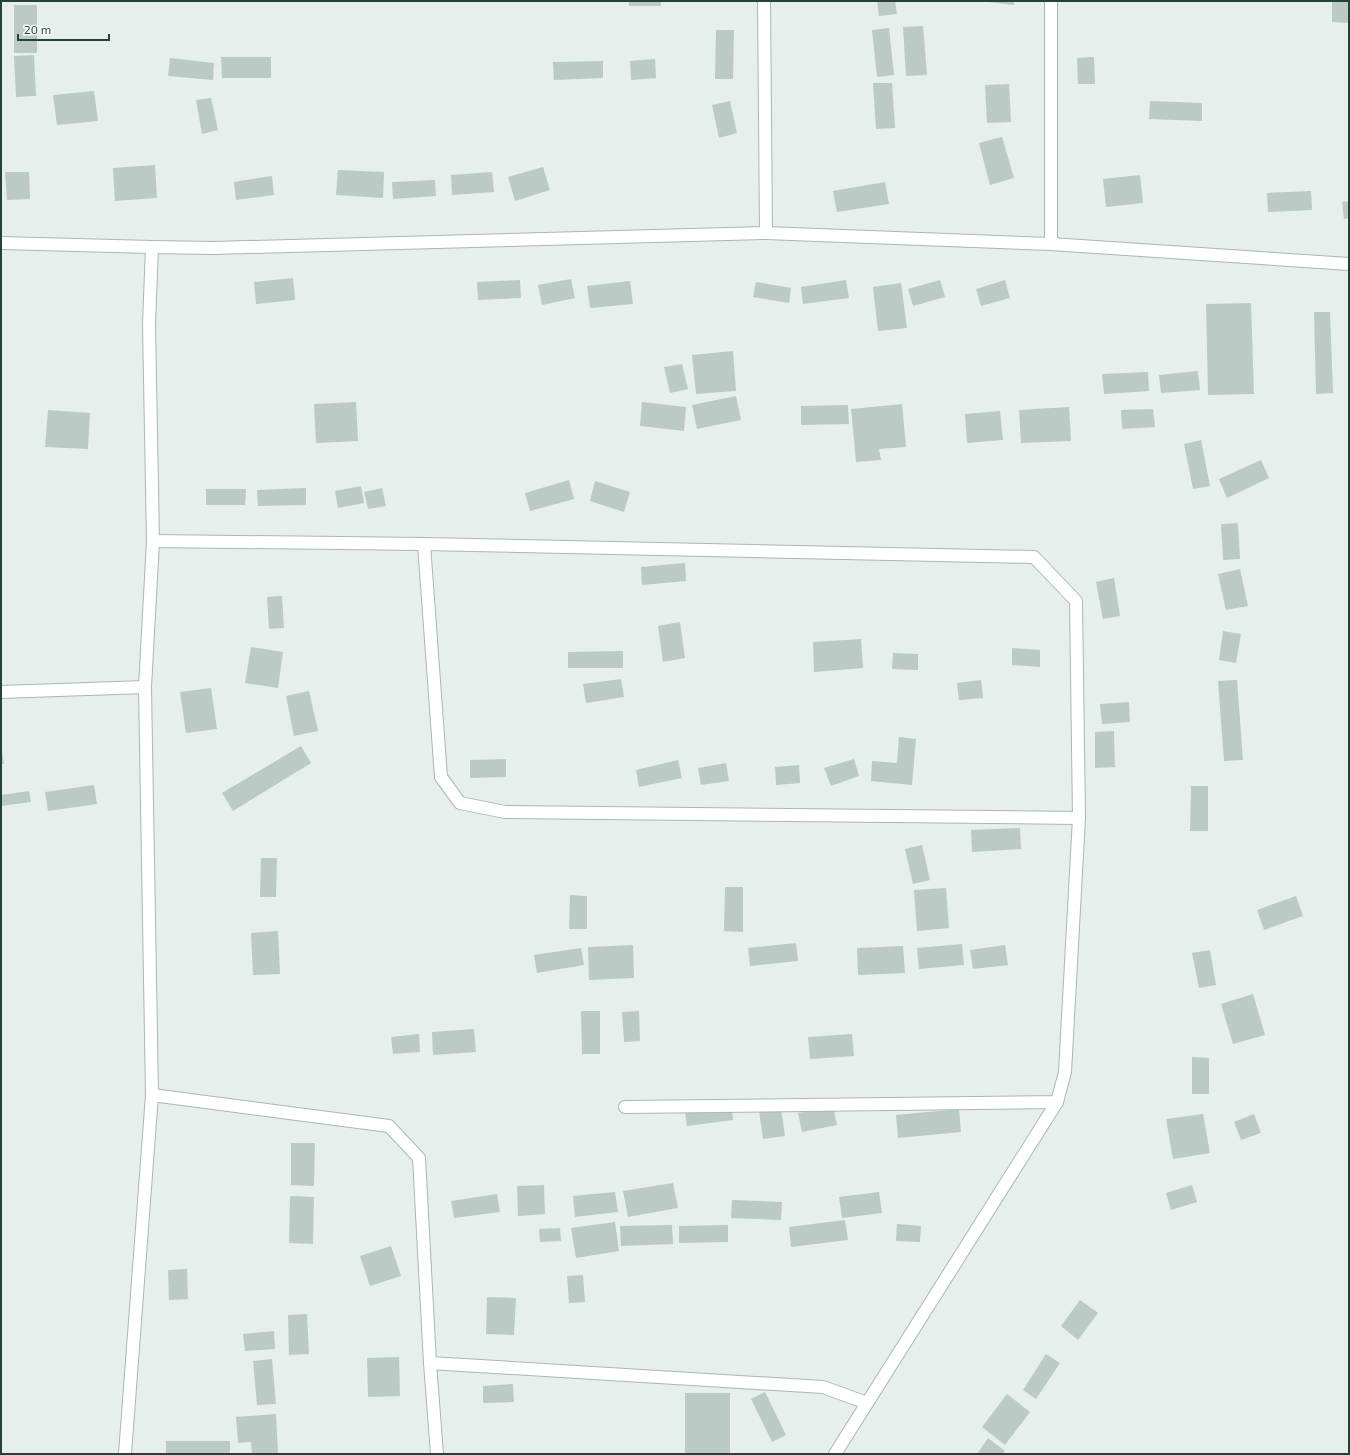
<svg xmlns="http://www.w3.org/2000/svg" width="1350" height="1455" font-family="'Exo 2',sans-serif">
	<style>
		.building { fill: #bbcac4 }
		.lines { fill: none; stroke-linecap: round; stroke-linejoin: round }
		.minor-casing { stroke: #a8b8b2; stroke-width: 14 }
		.minor { stroke: #fff; stroke-width: 12 }
	</style>
	<rect width="100%" height="100%" fill="#e6efeb"/>
	<!-- building -->
	<g class="building">
		<rect x="629" y="1" width="32" height="5"/>
		<path d="M877 1H895L897 14 879 16Z"/>
		<path d="M979 1H1014V5Z"/>
		<path d="M1332 1H1349V23L1332 22Z"/>
		<rect x="14" y="5" width="23" height="48"/>
		<path d="M923 26 927 75 906 76 903 27Z"/>
		<path d="M889 28 894 75 877 77 872 30Z"/>
		<path d="M716 30H734L733 79H715Z"/>
		<path d="M34 55 36 96 16 97 14 56Z"/>
		<path d="M221 57H271V78H222Z"/>
		<path d="M1094 57 1095 84H1078L1077 58Z"/>
		<path d="M170 58 214 63 213 80 168 76Z"/>
		<path d="M655 59 656 78 631 80 630 61Z"/>
		<path d="M603 61V78L554 80 553 62Z"/>
		<path d="M873 83H892L895 128 876 129Z"/>
		<path d="M1009 84 1011 122 987 123 985 85Z"/>
		<path d="M94 91 98 121 57 125 53 95Z"/>
		<path d="M211 98 218 130 202 134 196 100Z"/>
		<path d="M730 101 737 133 719 138 712 105Z"/>
		<path d="M1150 101 1202 103V121L1149 119Z"/>
		<path d="M1002 137 1014 178 990 185 979 143Z"/>
		<path d="M155 165 157 198 115 201 113 168Z"/>
		<path d="M543 167 550 190 515 201 508 177Z"/>
		<path d="M338 170 384 172 383 198 336 195Z"/>
		<path d="M5 172H29L30 199 7 200Z"/>
		<path d="M492 172 494 192 452 195 451 175Z"/>
		<path d="M1140 175 1143 203 1106 207 1103 179Z"/>
		<path d="M272 176 274 195 236 200 234 182Z"/>
		<path d="M435 180 436 196 393 199 392 182Z"/>
		<path d="M885 182 889 204 837 212 833 191Z"/>
		<path d="M1311 191 1312 210 1268 212 1267 193Z"/>
		<path d="M1349 201V218L1344 219 1342 202Z"/>
		<path d="M293 278 295 300 256 304 254 282Z"/>
		<path d="M571 279 575 298 542 305 538 285Z"/>
		<path d="M520 280 521 298 478 300 477 282Z"/>
		<path d="M846 280 849 298 803 304 801 287Z"/>
		<path d="M940 280 945 297 913 306 908 289Z"/>
		<path d="M1005 280 1010 298 981 306 976 289Z"/>
		<path d="M630 281 633 304 590 308 587 286Z"/>
		<path d="M756 282 791 288 789 303 753 297Z"/>
		<path d="M901 283 907 328 878 331 873 287Z"/>
		<path d="M1251 303 1254 394 1208 395 1206 304Z"/>
		<path d="M1314 312H1330L1333 393 1316 394Z"/>
		<path d="M733 351 736 391 696 394 692 355Z"/>
		<path d="M682 364 688 389 670 393 664 367Z"/>
		<path d="M1198 371 1200 390 1161 393 1159 375Z"/>
		<path d="M1148 372 1149 391 1104 394 1102 374Z"/>
		<path d="M736 396 741 420 697 429 692 405Z"/>
		<path d="M356 402 358 441 316 443 314 404Z"/>
		<path d="M642 402 686 407 684 431 640 426Z"/>
		<path d="M902 404 906 447 879 449 881 460 856 462 851 409Z"/>
		<path d="M848 405 849 424 801 425V406Z"/>
		<path d="M1069 407 1071 441 1021 443 1019 410Z"/>
		<path d="M1153 409 1155 427 1122 429 1121 410Z"/>
		<path d="M48 410 90 413 88 449 45 447Z"/>
		<path d="M1000 411 1003 440 967 443 965 414Z"/>
		<path d="M1201 440 1210 486 1193 489 1184 444Z"/>
		<path d="M1261 460 1269 478 1227 498 1219 479Z"/>
		<path d="M569 480 574 499 530 511 525 493Z"/>
		<path d="M595 481 630 492 624 512 590 501Z"/>
		<path d="M361 486 364 503 338 508 335 491Z"/>
		<path d="M306 488V505L258 506 257 490Z"/>
		<path d="M382 488 386 506 368 509 364 492Z"/>
		<path d="M206 489H246L245 505H206Z"/>
		<path d="M1238 523 1240 559 1223 560 1221 524Z"/>
		<path d="M685 563 686 581 642 585 641 567Z"/>
		<path d="M1240 569 1248 606 1226 610 1218 574Z"/>
		<path d="M1114 578 1120 616 1103 619 1096 582Z"/>
		<path d="M282 596 284 628 269 629 267 597Z"/>
		<path d="M680 622 685 658 663 662 658 626Z"/>
		<path d="M1223 631 1241 634 1236 663 1219 660Z"/>
		<path d="M861 639 863 668 814 672 813 642Z"/>
		<path d="M251 647 283 652 278 688 245 683Z"/>
		<path d="M1012 648 1040 650V667L1012 665Z"/>
		<path d="M623 651V668H568V652Z"/>
		<path d="M893 653 918 654V670L892 669Z"/>
		<path d="M621 679 624 697 586 703 583 684Z"/>
		<path d="M981 680 983 698 959 700 957 683Z"/>
		<path d="M1237 680 1243 760 1224 761 1218 681Z"/>
		<path d="M211 688 217 729 186 733 180 692Z"/>
		<path d="M309 691 318 731 294 736 286 696Z"/>
		<path d="M1129 702 1130 722 1102 724 1100 704Z"/>
		<path d="M1114 731 1115 767 1095 768V732Z"/>
		<path d="M899 737 916 739 912 785 871 781 872 761 897 763Z"/>
		<path d="M301 746 311 763 233 811 222 793Z"/>
		<path d="M1 747 4 764H1Z"/>
		<path d="M506 759V777L470 778V760Z"/>
		<path d="M854 759 859 776 831 786 824 768Z"/>
		<path d="M678 760 682 778 639 787 636 770Z"/>
		<path d="M726 763 729 781 701 785 698 768Z"/>
		<path d="M799 765 800 783 776 785 775 767Z"/>
		<path d="M94 785 97 804 48 811 45 792Z"/>
		<path d="M1191 786H1208V831H1190Z"/>
		<path d="M29 791 31 802 1 806V795Z"/>
		<path d="M1020 828 1021 849 972 852 971 830Z"/>
		<path d="M922 845 930 880 913 884 905 849Z"/>
		<path d="M261 858H277L276 897H260Z"/>
		<path d="M725 887H743V932L724 931Z"/>
		<path d="M946 888 949 928 917 931 914 890Z"/>
		<path d="M570 895 587 896V929H569Z"/>
		<path d="M1296 896 1303 916 1264 930 1257 910Z"/>
		<path d="M278 931 280 974 253 975 251 933Z"/>
		<path d="M796 943 798 961 750 966 748 948Z"/>
		<path d="M962 944 964 965 919 969 917 948Z"/>
		<path d="M633 945 634 978 589 980 588 947Z"/>
		<path d="M1005 945 1008 965 973 969 970 950Z"/>
		<path d="M903 946 905 973 858 975 857 948Z"/>
		<path d="M581 948 584 965 537 973 534 955Z"/>
		<path d="M1210 950 1216 985 1199 988 1192 953Z"/>
		<path d="M1253 994 1265 1035 1233 1044 1221 1004Z"/>
		<path d="M581 1011H600V1054H582Z"/>
		<path d="M639 1011 640 1041 624 1042 622 1012Z"/>
		<path d="M474 1029 476 1052 433 1055 432 1032Z"/>
		<path d="M419 1034 420 1052 393 1054 391 1037Z"/>
		<path d="M852 1034 854 1056 810 1059 808 1037Z"/>
		<path d="M1192 1057 1209 1058V1094H1192Z"/>
		<path d="M731 1099 733 1120 687 1126 684 1104Z"/>
		<path d="M833 1106 837 1125 802 1132 798 1113Z"/>
		<path d="M781 1109 785 1136 763 1139 759 1111Z"/>
		<path d="M959 1109 961 1132 898 1138 896 1115Z"/>
		<path d="M1203 1114 1210 1153 1173 1159 1166 1119Z"/>
		<path d="M1254 1114 1261 1133 1241 1140 1234 1122Z"/>
		<path d="M291 1143H315L314 1186 291 1185Z"/>
		<path d="M673 1183 678 1208 628 1217 623 1191Z"/>
		<path d="M544 1185 545 1214 518 1216 517 1186Z"/>
		<path d="M1192 1185 1197 1202 1171 1210 1166 1193Z"/>
		<path d="M615 1192 618 1212 575 1217 573 1196Z"/>
		<path d="M879 1192 882 1213 842 1218 839 1197Z"/>
		<path d="M497 1194 500 1212 454 1218 451 1201Z"/>
		<path d="M290 1196 314 1197 313 1244 289 1243Z"/>
		<path d="M732 1200 782 1202 781 1220 731 1218Z"/>
		<path d="M845 1220 848 1240 791 1247 789 1227Z"/>
		<path d="M615 1222 619 1251 576 1258 571 1228Z"/>
		<path d="M897 1224 921 1226 920 1242 896 1241Z"/>
		<path d="M672 1225 673 1244 621 1246 620 1226Z"/>
		<path d="M728 1225V1242L679 1243V1226Z"/>
		<path d="M560 1228 561 1241 540 1242 539 1229Z"/>
		<path d="M391 1246 401 1276 370 1286 360 1256Z"/>
		<path d="M187 1269 188 1299 169 1300 168 1270Z"/>
		<path d="M583 1275 585 1302 569 1303 567 1276Z"/>
		<path d="M487 1297 516 1298 514 1335 486 1334Z"/>
		<path d="M1080 1300 1098 1313 1078 1340 1061 1326Z"/>
		<path d="M307 1314 309 1354 289 1355 288 1315Z"/>
		<path d="M274 1331 275 1349 245 1351 243 1334Z"/>
		<path d="M1046 1354 1060 1363 1036 1399 1023 1390Z"/>
		<path d="M399 1357 400 1396 368 1397 367 1358Z"/>
		<path d="M272 1359 276 1404 257 1405 253 1361Z"/>
		<path d="M513 1384 514 1402 483 1403V1386Z"/>
		<path d="M765 1392 786 1435 772 1442 751 1399Z"/>
		<rect x="685" y="1393" width="45" height="61"/>
		<path d="M1007 1394 1030 1412 1005 1445 982 1427Z"/>
		<path d="M276 1414 278 1454H252L251 1442 238 1443 236 1417Z"/>
		<path d="M988 1438 1005 1451 1002 1454H977Z"/>
		<rect x="166" y="1441" width="64" height="13"/>
	</g>
	<g class="lines">
		<defs>
			<g id="minor">
				<path d="M766 233 1051 244 1349 264"/>
				<path d="M1 243 152 247"/>
				<path d="M1051 244V1"/>
				<path d="M153 541 424 544 1034 557 1076 601 1079 818 1065 1072 1057 1102 625 1107"/>
				<path d="M424 544 441 777 460 803 505 812 1079 818"/>
				<path d="M1 692 145 687"/>
				<path d="M152 1095 389 1126 419 1158 430 1363 437 1454"/>
				<path d="M430 1363 823 1387 867 1403"/>
				<path d="M125 1454 152 1095 145 687 153 541 149 324 152 247 213 248 766 233 764 1"/>
				<path d="M835 1454 1057 1102"/>
			</g>
		</defs>
		<!-- minor casing -->
		<use href="#minor" class="minor-casing"/>
		<!-- minor -->
		<use href="#minor" class="minor"/>
	</g>
	<!-- border -->
	<rect width="1350" height="1455" fill="none" stroke="#24423a" stroke-width="4"/>
	<!-- scale -->
	<path d="M18 34v6h91v-6" fill="none" stroke="#24423a" stroke-width="2"/>
	<text x="24" y="34" font-size="12" fill="#24423a" stroke="#f7fbf9" stroke-width="3" paint-order="stroke">20 m</text>
</svg>
